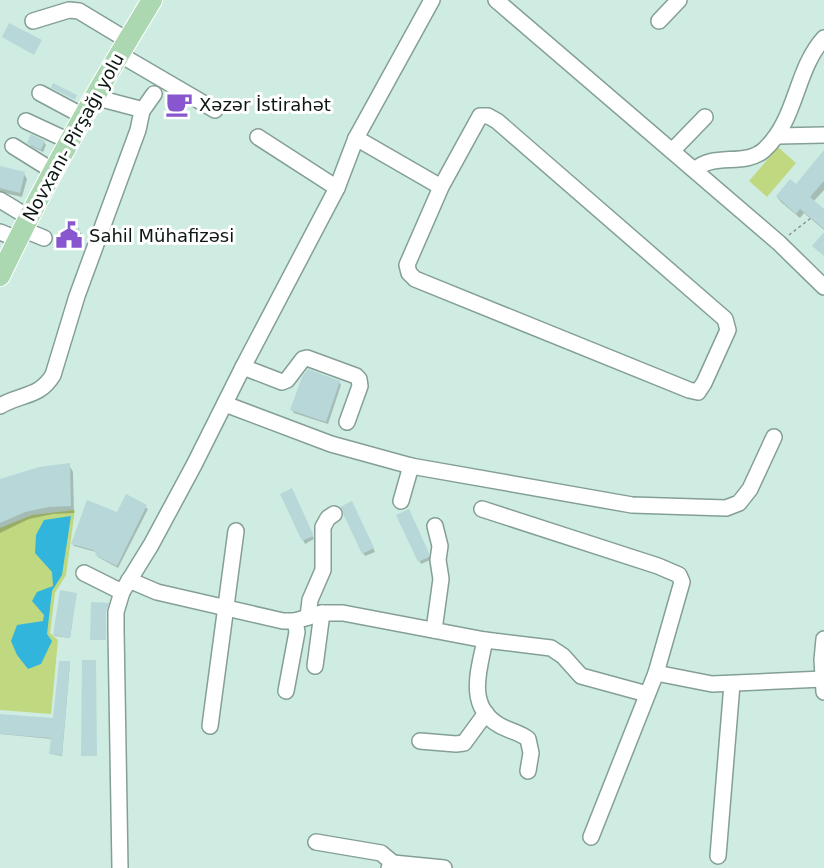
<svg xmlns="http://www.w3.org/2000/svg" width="824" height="868" font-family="'DejaVu Sans',sans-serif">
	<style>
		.green { fill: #c0d981 }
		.water { fill: #32b5dc }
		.shadow { fill: #0003 }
		.building { fill: #b8d7d8 }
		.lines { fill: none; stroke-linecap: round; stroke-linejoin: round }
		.minor-casing { stroke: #849f96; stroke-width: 18 }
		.major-casing { stroke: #fff; stroke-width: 22 }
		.path { stroke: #81968f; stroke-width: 1.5; stroke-dasharray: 3 3; stroke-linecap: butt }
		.minor { stroke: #fff; stroke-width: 15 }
		.major { stroke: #abd8b0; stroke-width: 20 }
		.labels { text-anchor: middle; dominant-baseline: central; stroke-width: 6; stroke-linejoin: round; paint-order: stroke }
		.poi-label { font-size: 18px; fill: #0d1714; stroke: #fff; text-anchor: start }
		.street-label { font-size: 18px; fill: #0d1714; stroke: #fff }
	</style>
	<rect width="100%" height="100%" fill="#cfece2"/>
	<!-- green -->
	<g class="green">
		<path d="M778 147 796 163 767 197 749 181Z"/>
		<path d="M75 510 66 575 55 593 50 633 58 640 51 714 0 710V528L32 515Z"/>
	</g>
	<!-- water -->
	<path class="water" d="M71 516 62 575 52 591 47 634 52 641 41 664 28 669 17 655 11 641 17 625 43 621 44 615 32 601 37 592 53 586 52 572 35 553 36 535 44 520Z"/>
	<!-- shadow -->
	<g class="shadow">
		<path d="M44 142 46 145 43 152 31 146 29 143Z"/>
		<path d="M824 155V190L813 202 824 211V230L804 213 800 218 781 202 777 197 796 186Z"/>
		<path d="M0 168 24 174 27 179 22 197 0 192Z"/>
		<path d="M79 230 81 233 74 250 64 246 62 243Z"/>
		<path d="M339 382 341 385 328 424 294 413 292 410Z"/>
		<path d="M69 465 73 472 74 513 53 514 29 519 0 533V481Z"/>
		<path d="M293 493 314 539 305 544 282 495Z"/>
		<path d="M127 496 148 509 118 568 98 557 96 552 74 546 73 544 118 513Z"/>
		<path d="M352 503 375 552 365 556 363 553Z"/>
		<path d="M408 511 430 558V560L421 564 398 515Z"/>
		<path d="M76 594 70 638 55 636 54 635Z"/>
		<path d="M70 663 62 756 51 754 52 739 0 734V715L54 720Z"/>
	</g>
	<!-- building -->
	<g class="building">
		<path d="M9 23 42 40 34 55 2 37Z"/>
		<path d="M53 83 77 95 75 100 51 88Z"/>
		<path d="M31 134 45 141 41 150 27 143Z"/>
		<path d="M824 150V181L810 197 824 209V229L800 209 796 214 776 196 790 179 796 184Z"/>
		<path d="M0 166 25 172 20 193 0 188Z"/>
		<path d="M68 223 80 228 72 247 60 243Z"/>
		<path d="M824 232V256L812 246Z"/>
		<path d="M308 369 340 381 326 422 290 410 302 377Z"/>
		<path d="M70 463 71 506 49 507 25 512 0 523V479L39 467Z"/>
		<path d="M292 488 313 534V536L302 541 280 494Z"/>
		<path d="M126 494 147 505 117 566 95 555 96 553 93 550 71 544 87 500 117 512Z"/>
		<path d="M352 501 374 548 362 554 340 507Z"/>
		<path d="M409 509 429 553V557L418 562 396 515Z"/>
		<path d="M60 590 77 593 70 638 53 635Z"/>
		<path d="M91 602 109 603 106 612V640H90Z"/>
		<path d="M82 660H96L97 756H81Z"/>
		<path d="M59 661H70L62 755 49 754 51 738 0 734V714L53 718Z"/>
	</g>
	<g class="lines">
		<defs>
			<g id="minor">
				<path d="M496 0 779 243 824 287"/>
				<path d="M33 21 69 10 79 11 127 40"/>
				<path d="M659 21 679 0"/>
				<path d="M119 54 215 110"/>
				<path d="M40 93 83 116"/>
				<path d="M94 97 136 108 142 111"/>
				<path d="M26 121 69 141"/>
				<path d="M778 136 824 135"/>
				<path d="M258 137 337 188"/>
				<path d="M356 138 441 187 407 265 409 273 415 279 689 390 698 392 704 383 728 330 725 319 497 121 488 116H480L441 187"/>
				<path d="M13 146 53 171"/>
				<path d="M672 151 705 117"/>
				<path d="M695 170C713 152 745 167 764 150 797 120 795 70 824 38"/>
				<path d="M0 200 28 217"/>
				<path d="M22 229 44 238"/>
				<path d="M0 232 17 239"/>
				<path d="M243 367 282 382 287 380 303 359 307 358 356 376 359 379 360 386 347 422"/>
				<path d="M225 404 331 444 411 466 632 505 726 508 739 503 750 489 774 437"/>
				<path d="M0 406C22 393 39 398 53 375L77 296 138 130 142 111 154 94"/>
				<path d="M401 501 411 466"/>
				<path d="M482 509 658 566 679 575 682 582 656 673 591 837"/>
				<path d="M84 573 122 592"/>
				<path d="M129 580 157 592 283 621H295L322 613H343L485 640 551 648 563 656 581 676 647 694"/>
				<path d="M308 617 310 600 323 570V527L328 518 334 514"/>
				<path d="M434 630 441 579 438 560 440 546 435 526"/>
				<path d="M824 639 822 660 824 692"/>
				<path d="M485 640C479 670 466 706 499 725 509 731 519 732 528 739L531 753 528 771"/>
				<path d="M315 666 322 613"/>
				<path d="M656 673 712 684 823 679"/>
				<path d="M286 691 297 632 295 621"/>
				<path d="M210 726 236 531"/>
				<path d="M420 741 456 744 464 743 486 713"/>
				<path d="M316 842 381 853 393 863"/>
				<path d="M718 856 732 684"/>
				<path d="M120 868 116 630V612L122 592 151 545 194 465 243 367 337 188 356 138 432 0"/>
				<path d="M389 868 393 863 444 868"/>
			</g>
			<path id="major" d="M0 276C45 181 97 90 152 0"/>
		</defs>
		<!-- minor casing -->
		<use href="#minor" class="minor-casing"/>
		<!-- major casing -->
		<use href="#major" class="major-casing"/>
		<!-- path -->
		<path class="path" d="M789 235 811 218"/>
		<!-- minor -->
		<use href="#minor" class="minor"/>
		<!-- major -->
		<use href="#major" class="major"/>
	</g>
	<!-- icons -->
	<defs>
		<symbol id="cafe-bare" viewBox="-9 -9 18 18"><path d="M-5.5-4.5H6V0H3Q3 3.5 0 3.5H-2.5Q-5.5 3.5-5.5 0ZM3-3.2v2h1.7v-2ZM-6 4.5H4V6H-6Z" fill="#8856cf" stroke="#fff" stroke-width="2.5" paint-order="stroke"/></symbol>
		<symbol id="civic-bare" viewBox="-9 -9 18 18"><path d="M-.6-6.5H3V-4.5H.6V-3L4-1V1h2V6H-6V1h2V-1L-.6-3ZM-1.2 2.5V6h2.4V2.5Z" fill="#8856cf" stroke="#fff" stroke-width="2.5" paint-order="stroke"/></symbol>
	</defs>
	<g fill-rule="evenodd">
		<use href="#cafe-bare" x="160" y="85" width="38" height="38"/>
		<use href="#civic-bare" x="50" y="216" width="38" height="38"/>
	</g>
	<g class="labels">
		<!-- poi labels -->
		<g class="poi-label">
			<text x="199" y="104">Xəzər İstirahət</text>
			<text x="89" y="235">Sahil Mühafizəsi</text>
		</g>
		<!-- street labels -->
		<g class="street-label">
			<text transform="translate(73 137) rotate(-61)">Novxanı- Pirşağı yolu</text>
		</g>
	</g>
</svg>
